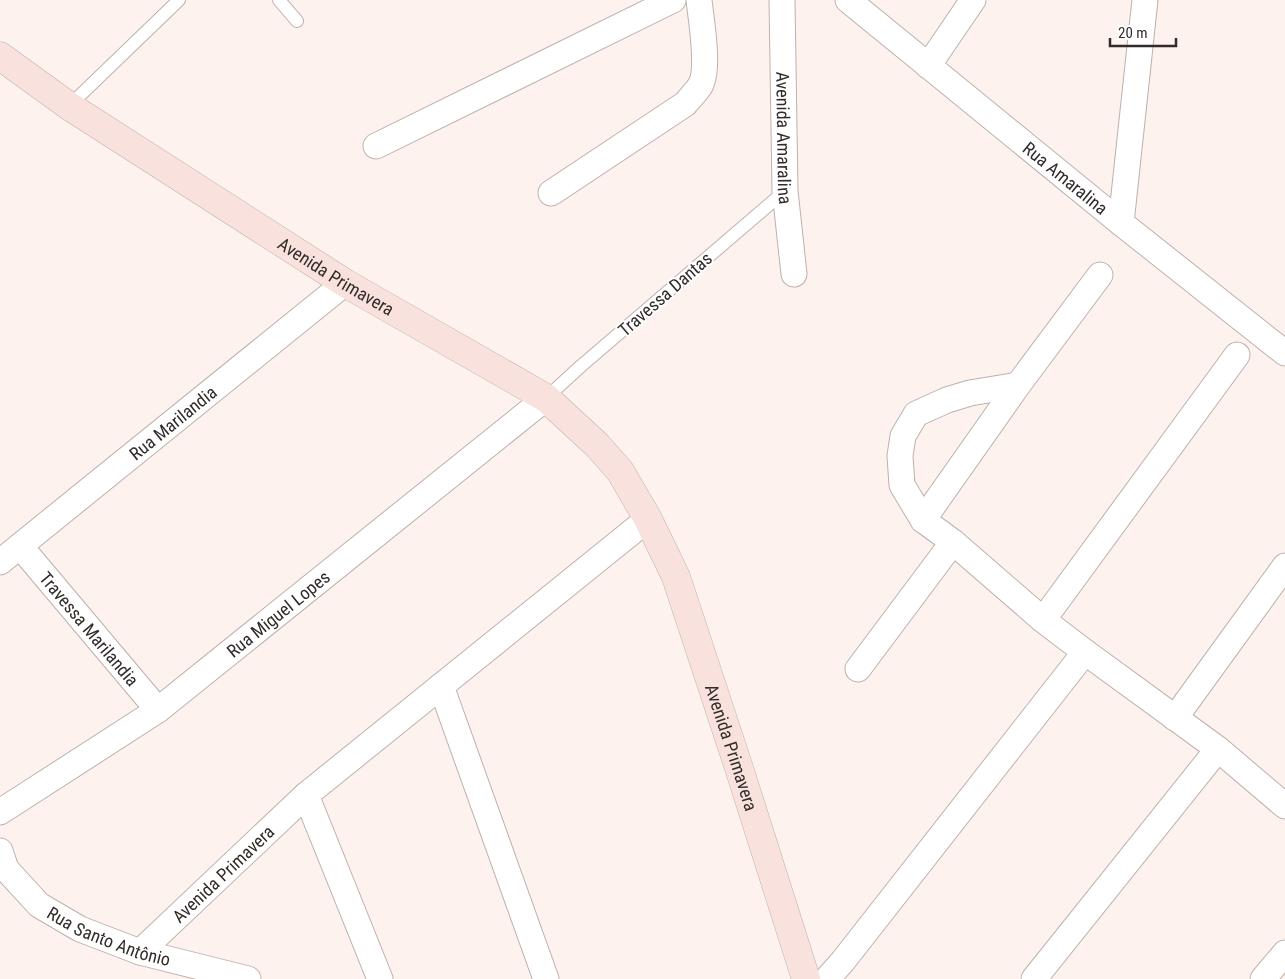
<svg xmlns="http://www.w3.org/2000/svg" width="1285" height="979" font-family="'Roboto Condensed',sans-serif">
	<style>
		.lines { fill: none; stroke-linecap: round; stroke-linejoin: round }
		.lane-casing { stroke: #beb1ac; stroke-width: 14 }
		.street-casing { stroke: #beb1ac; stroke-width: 27 }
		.secondary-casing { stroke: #beb1ac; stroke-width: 29 }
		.lane { stroke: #fff; stroke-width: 12 }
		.street { stroke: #fff; stroke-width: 25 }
		.secondary { stroke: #f9e2de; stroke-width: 28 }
		.labels { text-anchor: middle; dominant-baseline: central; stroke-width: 4; stroke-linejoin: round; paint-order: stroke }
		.street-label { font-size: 18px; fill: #312c2a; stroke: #fff }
	</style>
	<rect width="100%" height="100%" fill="#fdf2ee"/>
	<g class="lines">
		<defs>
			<g id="lane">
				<path d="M279 0 297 21"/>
				<path d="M69 106 179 0"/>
				<path d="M546 398 581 366 785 191"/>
			</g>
			<g id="street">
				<path id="s1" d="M782 0 785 191 794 274"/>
				<path id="s2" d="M848 0 1121 223 1285 353"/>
				<path d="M928 66 973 0"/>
				<path d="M376 146 673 0"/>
				<path d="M551 193 685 104C690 98 696 92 700 86 710 70 701 19 699 0"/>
				<path d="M1121 223 1145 0"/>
				<path d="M1018 385 970 393 947 400 916 414 903 436 900 456 902 485 923 520 953 542 1043 620 1085 652 1218 749 1285 806"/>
				<path d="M923 520 1018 385 1100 275"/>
				<path id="s3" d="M20 546 158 710"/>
				<path id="s4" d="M0 562 345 283"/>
				<path d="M1043 620 1237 355"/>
				<path d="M858 669 953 542"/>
				<path d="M441 686 546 979"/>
				<path d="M1175 718 1285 566"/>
				<path d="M306 795 380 979"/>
				<path id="s5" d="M0 812 158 710 546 398"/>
				<path id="s6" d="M0 851 6 869 39 905 80 929 140 952 248 979"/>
				<path id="s7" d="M140 952 306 795 648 519"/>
				<path d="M827 979 843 961 1085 652"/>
				<path d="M1034 979 1218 749"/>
				<path d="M1263 979 1285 953"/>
			</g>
			<g id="secondary">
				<path id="s8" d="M0 56 69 106 345 283 546 398 597 445 620 471 648 519 676 577 739 768 806 979"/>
			</g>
		</defs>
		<!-- lane casing -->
		<use href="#lane" class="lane-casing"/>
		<!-- street casing -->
		<use href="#street" class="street-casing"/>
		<!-- secondary casing -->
		<use href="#secondary" class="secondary-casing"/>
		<!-- lane -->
		<use href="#lane" class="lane"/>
		<!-- street -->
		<use href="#street" class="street"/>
		<!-- secondary -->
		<use href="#secondary" class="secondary"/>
	</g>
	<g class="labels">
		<!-- street labels -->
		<g class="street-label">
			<text stroke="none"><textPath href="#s1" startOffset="138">Avenida Amaralina</textPath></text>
			<text stroke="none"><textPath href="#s2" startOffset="281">Rua Amaralina</textPath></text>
			<text stroke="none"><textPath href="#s8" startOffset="402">Avenida Primavera</textPath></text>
			<text transform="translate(665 294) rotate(-41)">Travessa Dantas</text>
			<text stroke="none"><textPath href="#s4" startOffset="222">Rua Marilandia</textPath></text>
			<text stroke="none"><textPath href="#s5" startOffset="342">Rua Miguel Lopes</textPath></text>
			<text stroke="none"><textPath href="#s3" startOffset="108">Travessa Marilandia</textPath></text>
			<text stroke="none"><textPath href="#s8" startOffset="1048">Avenida Primavera</textPath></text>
			<text stroke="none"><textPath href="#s7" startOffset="114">Avenida Primavera</textPath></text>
			<text stroke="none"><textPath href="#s6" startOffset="145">Rua Santo Antônio</textPath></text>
		</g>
	</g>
	<!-- scale -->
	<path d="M1110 38v8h66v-8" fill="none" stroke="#312c2a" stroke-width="2.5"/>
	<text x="1118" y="38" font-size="15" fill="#312c2a" stroke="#ffffff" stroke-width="4" paint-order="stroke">20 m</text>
</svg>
